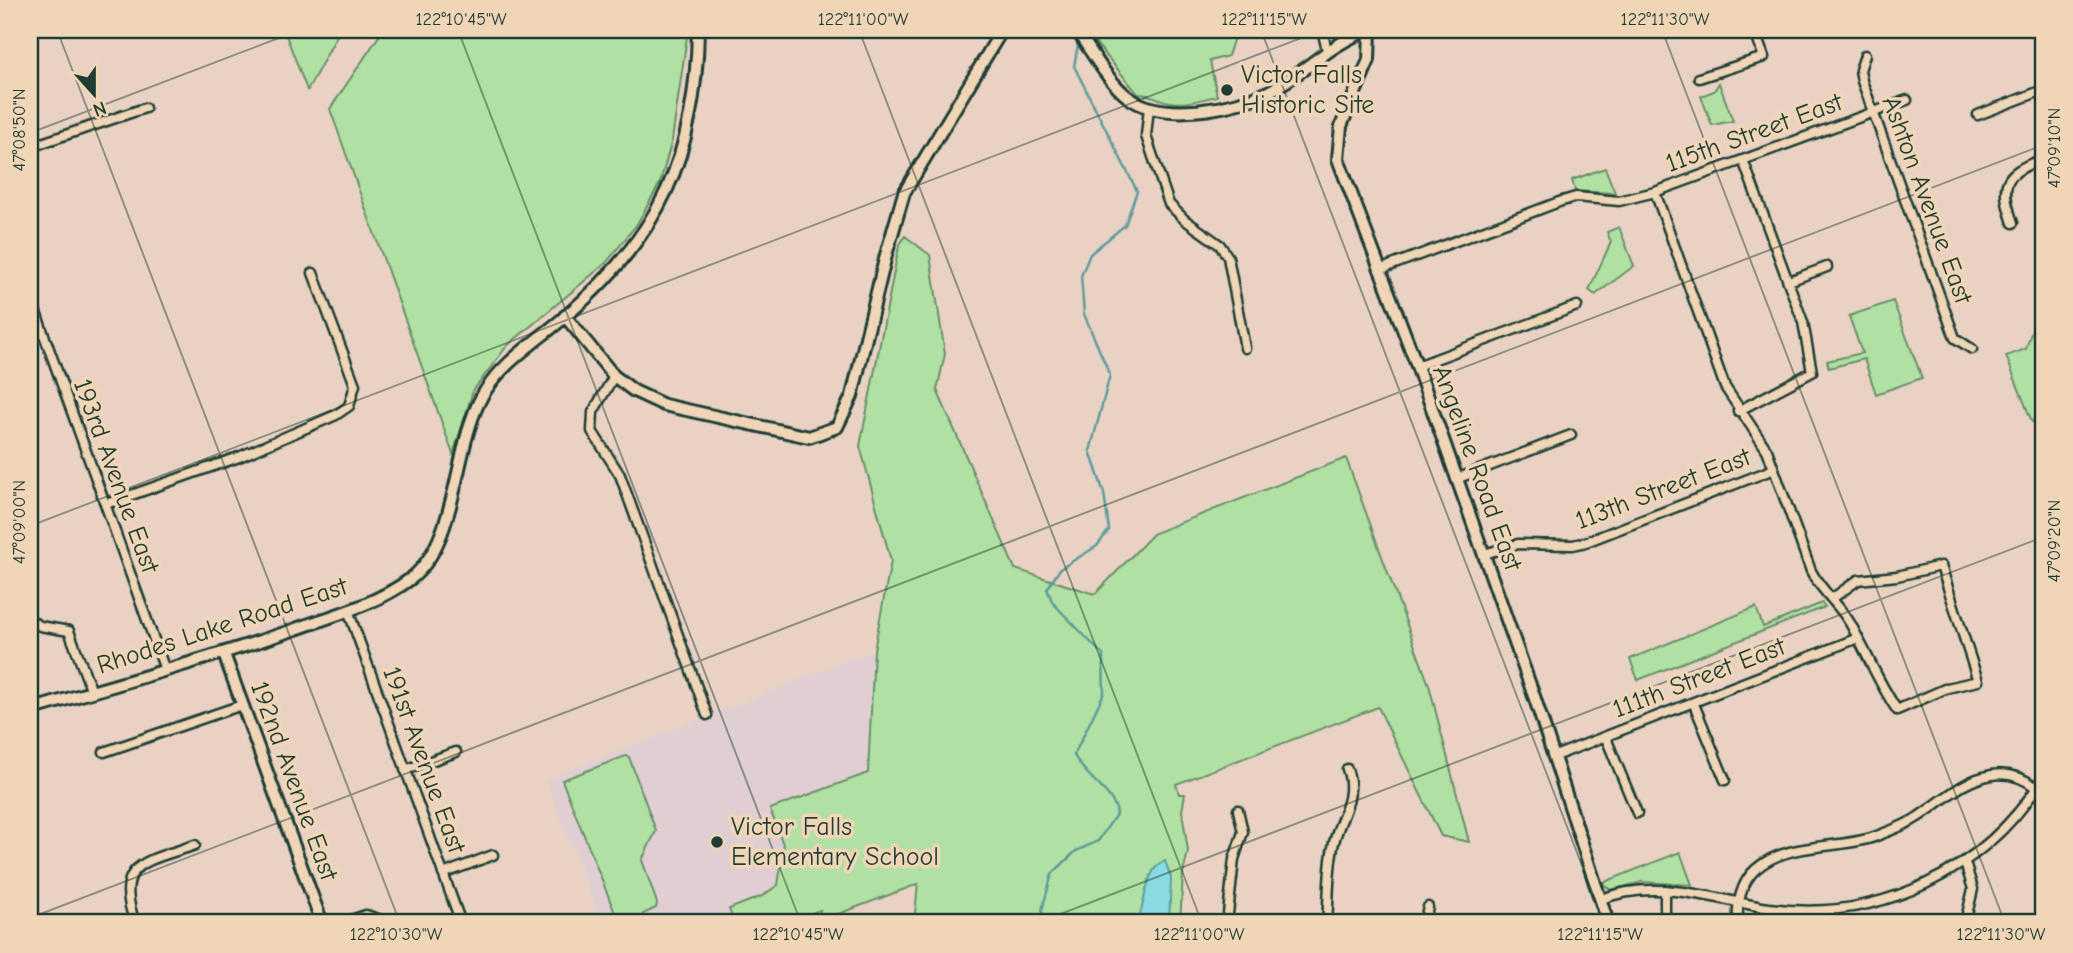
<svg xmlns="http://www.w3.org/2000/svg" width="2073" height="953" font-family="'Comic Neue',sans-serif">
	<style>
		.built { fill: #e0ced3 }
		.green { fill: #b0e1a2; stroke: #688f6b; stroke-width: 2 }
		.water { fill: #8adbe1; stroke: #5f9c9c; stroke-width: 2 }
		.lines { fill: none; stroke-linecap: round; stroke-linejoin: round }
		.stream { stroke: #5f9c9c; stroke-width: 2.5 }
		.minor-casing { stroke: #1f3d34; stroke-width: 13 }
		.tertiary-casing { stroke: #1f3d34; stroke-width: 16 }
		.minor { stroke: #f0d5b7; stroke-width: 8 }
		.tertiary { stroke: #f0d5b7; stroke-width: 10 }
		.ticks { fill: none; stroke: #1f3d34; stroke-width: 2; stroke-opacity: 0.45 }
		.poi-dot { fill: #1f3d34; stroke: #f0d5b7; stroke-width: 2.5 }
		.labels { text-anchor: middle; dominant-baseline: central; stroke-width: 7; stroke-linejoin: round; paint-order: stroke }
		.poi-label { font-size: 26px; fill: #1f3d34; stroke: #f0d5b7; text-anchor: start }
		.street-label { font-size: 26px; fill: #1f3d34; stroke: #f0d5b7 }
		.neatline { fill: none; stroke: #1f3d34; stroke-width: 2.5 }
		.ticks-label { font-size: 18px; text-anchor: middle; fill: #1f3d34 }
	</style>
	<rect width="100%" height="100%" fill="#e9d2c4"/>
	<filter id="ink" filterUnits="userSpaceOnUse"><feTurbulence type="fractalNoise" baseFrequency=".0143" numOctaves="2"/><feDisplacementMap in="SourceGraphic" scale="14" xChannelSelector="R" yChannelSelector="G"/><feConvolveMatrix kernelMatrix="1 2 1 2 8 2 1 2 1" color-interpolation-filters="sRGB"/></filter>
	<g filter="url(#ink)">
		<!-- built -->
		<path class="built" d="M874 650 861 905 814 923H602L546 780Z"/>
		<!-- green -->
		<g class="green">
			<path d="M284 30H340L307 91V90Z"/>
			<path d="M383 30H688L672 140 660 183 637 224 606 263 507 346 473 391 453 454 330 109Z"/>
			<path d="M1085 30H1240L1235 34 1228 56 1210 61 1217 96C1202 99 1185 105 1170 102 1157 100 1153 94 1138 94Z"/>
			<path d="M1719 83 1733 121 1712 125 1701 96 1714 91Z"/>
			<path d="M1605 168 1615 193 1575 191 1572 180Z"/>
			<path d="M1619 227 1634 266 1595 295 1589 290 1611 242 1607 232Z"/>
			<path d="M905 236 930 255 945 354 937 390 1015 569 1095 594 1154 533 1346 458 1429 685 1469 842 1441 836 1378 707 1176 784 1179 794H1185L1182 811 1188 851 1183 874 1180 923H914L918 884 820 921V910L786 923H734L729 909 762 896 778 885 784 847 770 809 868 773 874 650 891 561 860 446 899 246Z"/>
			<path d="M2043 279V416L2032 422 2006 356 2026 349 2042 298 2037 295Z"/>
			<path d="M1893 301 1922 378 1876 394 1864 359 1829 368 1827 361 1862 353 1849 316Z"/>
			<path d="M1822 603 1825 607 1638 680 1630 659 1756 607 1763 627Z"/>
			<path d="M626 756 629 757 656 831 642 860 657 903 656 908 643 914 646 923H619L562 780Z"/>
			<path d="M1680 852 1692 885 1642 882 1611 890 1602 883Z"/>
		</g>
		<!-- water -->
		<path class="water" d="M1165 861 1171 878 1169 923H1137C1146 906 1144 868 1165 861Z"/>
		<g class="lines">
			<!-- stream -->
			<g class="stream">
				<path d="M1090 31 1092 30"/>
				<path d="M1043 923 1042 910 1052 874 1076 851 1098 841 1117 813C1113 791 1085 778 1074 755L1104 693 1103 655 1053 603 1047 589 1060 569 1097 546 1109 530 1104 493 1090 451 1110 375 1084 314 1081 276 1090 254 1125 225 1137 191 1074 66 1078 45"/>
			</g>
			<defs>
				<g id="minor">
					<path d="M1322 30 1327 50"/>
					<path d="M1865 55 1860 70 1862 81 1955 338 1972 349"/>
					<path d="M1699 78 1764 57 1754 30"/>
					<path d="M1149 107 1146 136 1169 204 1185 220 1220 245 1228 257 1245 348"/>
					<path d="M1978 115 2043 90"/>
					<path d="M30 147 145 108"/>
					<path d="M1655 192 1725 387 1767 450 1811 571C1821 591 1839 604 1850 623 1867 653 1878 682 1897 710L1947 688 1978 681 1941 566 1897 576 1858 580 1833 598"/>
					<path d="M2013 223C1999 183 2004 173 2043 159"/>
					<path d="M1379 270 1559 202 1576 197 1619 201 1655 192 1907 100"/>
					<path d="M1789 281 1827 267"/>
					<path d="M30 296 165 670"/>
					<path d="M1417 366 1577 306"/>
					<path d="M614 376 593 412 592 431 620 475 707 715"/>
					<path d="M1738 411 1812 372 1803 322 1743 160"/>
					<path d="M1456 479 1571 435"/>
					<path d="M106 504 239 457 336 415 349 406 355 385 313 273"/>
					<path d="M1484 554 1518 544 1573 545 1586 542 1774 469"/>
					<path d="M348 610 461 923"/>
					<path d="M30 620 40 626 69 631 92 692"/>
					<path d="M1694 704 1725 780"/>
					<path d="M1606 738 1637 813"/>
					<path d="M104 752 242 705"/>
					<path d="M1555 756 1858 638"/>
					<path d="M405 770 456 752"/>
					<path d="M443 874 493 855"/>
					<path d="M1601 899C1658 878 1712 899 1769 908 1879 923 1985 872 2043 778"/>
					<path d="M135 923C113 862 146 862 195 845"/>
					<path d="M341 923 366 915 390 923"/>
					<path d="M1227 923 1234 859 1243 832 1238 810"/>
					<path d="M1327 923C1329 898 1328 872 1333 847 1338 819 1358 799 1347 769"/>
					<path d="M1424 923 1428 907"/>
					<path d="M1665 923V890"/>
					<path d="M1739 923C1735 906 1742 881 1756 869 1788 841 1836 850 1874 837 1889 831 1905 826 1918 817 1943 801 1962 780 1992 775 2010 772 2024 778 2037 788"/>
					<path d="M1965 923 1973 889 1965 863"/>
				</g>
				<g id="tertiary">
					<path d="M1076 30C1092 51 1107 81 1128 97 1162 123 1233 109 1268 92 1303 74 1330 44 1368 30"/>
					<path d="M1370 30 1369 60 1341 126 1338 159 1417 366 1535 699 1608 923"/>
					<path d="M565 316 614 376 634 391 664 405 809 437 837 427 852 396 886 255 904 193 1002 30"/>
					<path d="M224 654 322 923"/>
					<path d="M30 710C118 684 206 660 293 630 331 616 375 605 409 580 459 543 453 448 482 396 502 362 537 341 566 316 661 235 696 155 698 30"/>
				</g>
			</defs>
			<!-- minor casing -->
			<use href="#minor" class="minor-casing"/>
			<!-- tertiary casing -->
			<use href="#tertiary" class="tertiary-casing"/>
			<!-- minor -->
			<use href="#minor" class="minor"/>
			<!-- tertiary -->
			<use href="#tertiary" class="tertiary"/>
		</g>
	</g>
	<!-- ticks -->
	<path class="ticks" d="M57 30 400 923M458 30 801 923M859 30 1202 923M1261 30 1604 923M1662 30 2005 923M30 133 300 30M30 526 1322 30M30 918 2043 145M1037 923 2043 537"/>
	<!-- markers -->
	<g class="poi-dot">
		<circle cx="1227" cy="90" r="7"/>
		<circle cx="717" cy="842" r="7"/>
	</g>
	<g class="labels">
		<!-- poi labels -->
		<g class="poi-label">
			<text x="1241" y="75">Victor Falls<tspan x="1241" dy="30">Historic Site</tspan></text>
			<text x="731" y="827">Victor Falls<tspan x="731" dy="30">Elementary School</tspan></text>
		</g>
		<!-- street labels -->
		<g class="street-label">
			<text transform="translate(1754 133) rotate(-20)">115th Street East</text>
			<text transform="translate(1927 200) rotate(70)">Ashton Avenue East</text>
			<text transform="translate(1477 468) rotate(70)">Angeline Road East</text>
			<text transform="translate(116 476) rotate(70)">193rd Avenue East</text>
			<text transform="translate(1663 489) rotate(-21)">113th Street East</text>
			<text transform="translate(222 626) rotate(-18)">Rhodes Lake Road East</text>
			<text transform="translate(1699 678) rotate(-21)">111th Street East</text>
			<text transform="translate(424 760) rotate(70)">191st Avenue East</text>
			<text transform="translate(294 781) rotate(70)">192nd Avenue East</text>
		</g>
	</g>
	<!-- margin -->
	<rect width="2073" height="953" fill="none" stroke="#f0d5b7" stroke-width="77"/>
	<!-- north arrow -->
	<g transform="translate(94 94) rotate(159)" stroke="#f0d5b7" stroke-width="5" paint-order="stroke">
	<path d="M0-5L12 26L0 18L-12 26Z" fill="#1f3d34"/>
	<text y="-10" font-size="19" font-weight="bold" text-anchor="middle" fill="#1f3d34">N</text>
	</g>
	<rect x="38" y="38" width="1997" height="876" class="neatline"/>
	<g class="ticks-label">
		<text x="461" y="25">122°10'45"W</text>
		<text x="863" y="25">122°11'00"W</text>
		<text x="1264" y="25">122°11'15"W</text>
		<text x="1665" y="25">122°11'30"W</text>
		<text transform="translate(19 130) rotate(-90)" y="6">47°08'50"N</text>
		<text transform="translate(2054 148) rotate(-90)" y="6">47°09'10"N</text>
		<text transform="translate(19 522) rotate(-90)" y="6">47°09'00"N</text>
		<text transform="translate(2054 541) rotate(-90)" y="6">47°09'20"N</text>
		<text x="396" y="940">122°10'30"W</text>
		<text x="798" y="940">122°10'45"W</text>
		<text x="1199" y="940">122°11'00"W</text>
		<text x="1600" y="940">122°11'15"W</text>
		<text x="2001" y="940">122°11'30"W</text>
	</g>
</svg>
